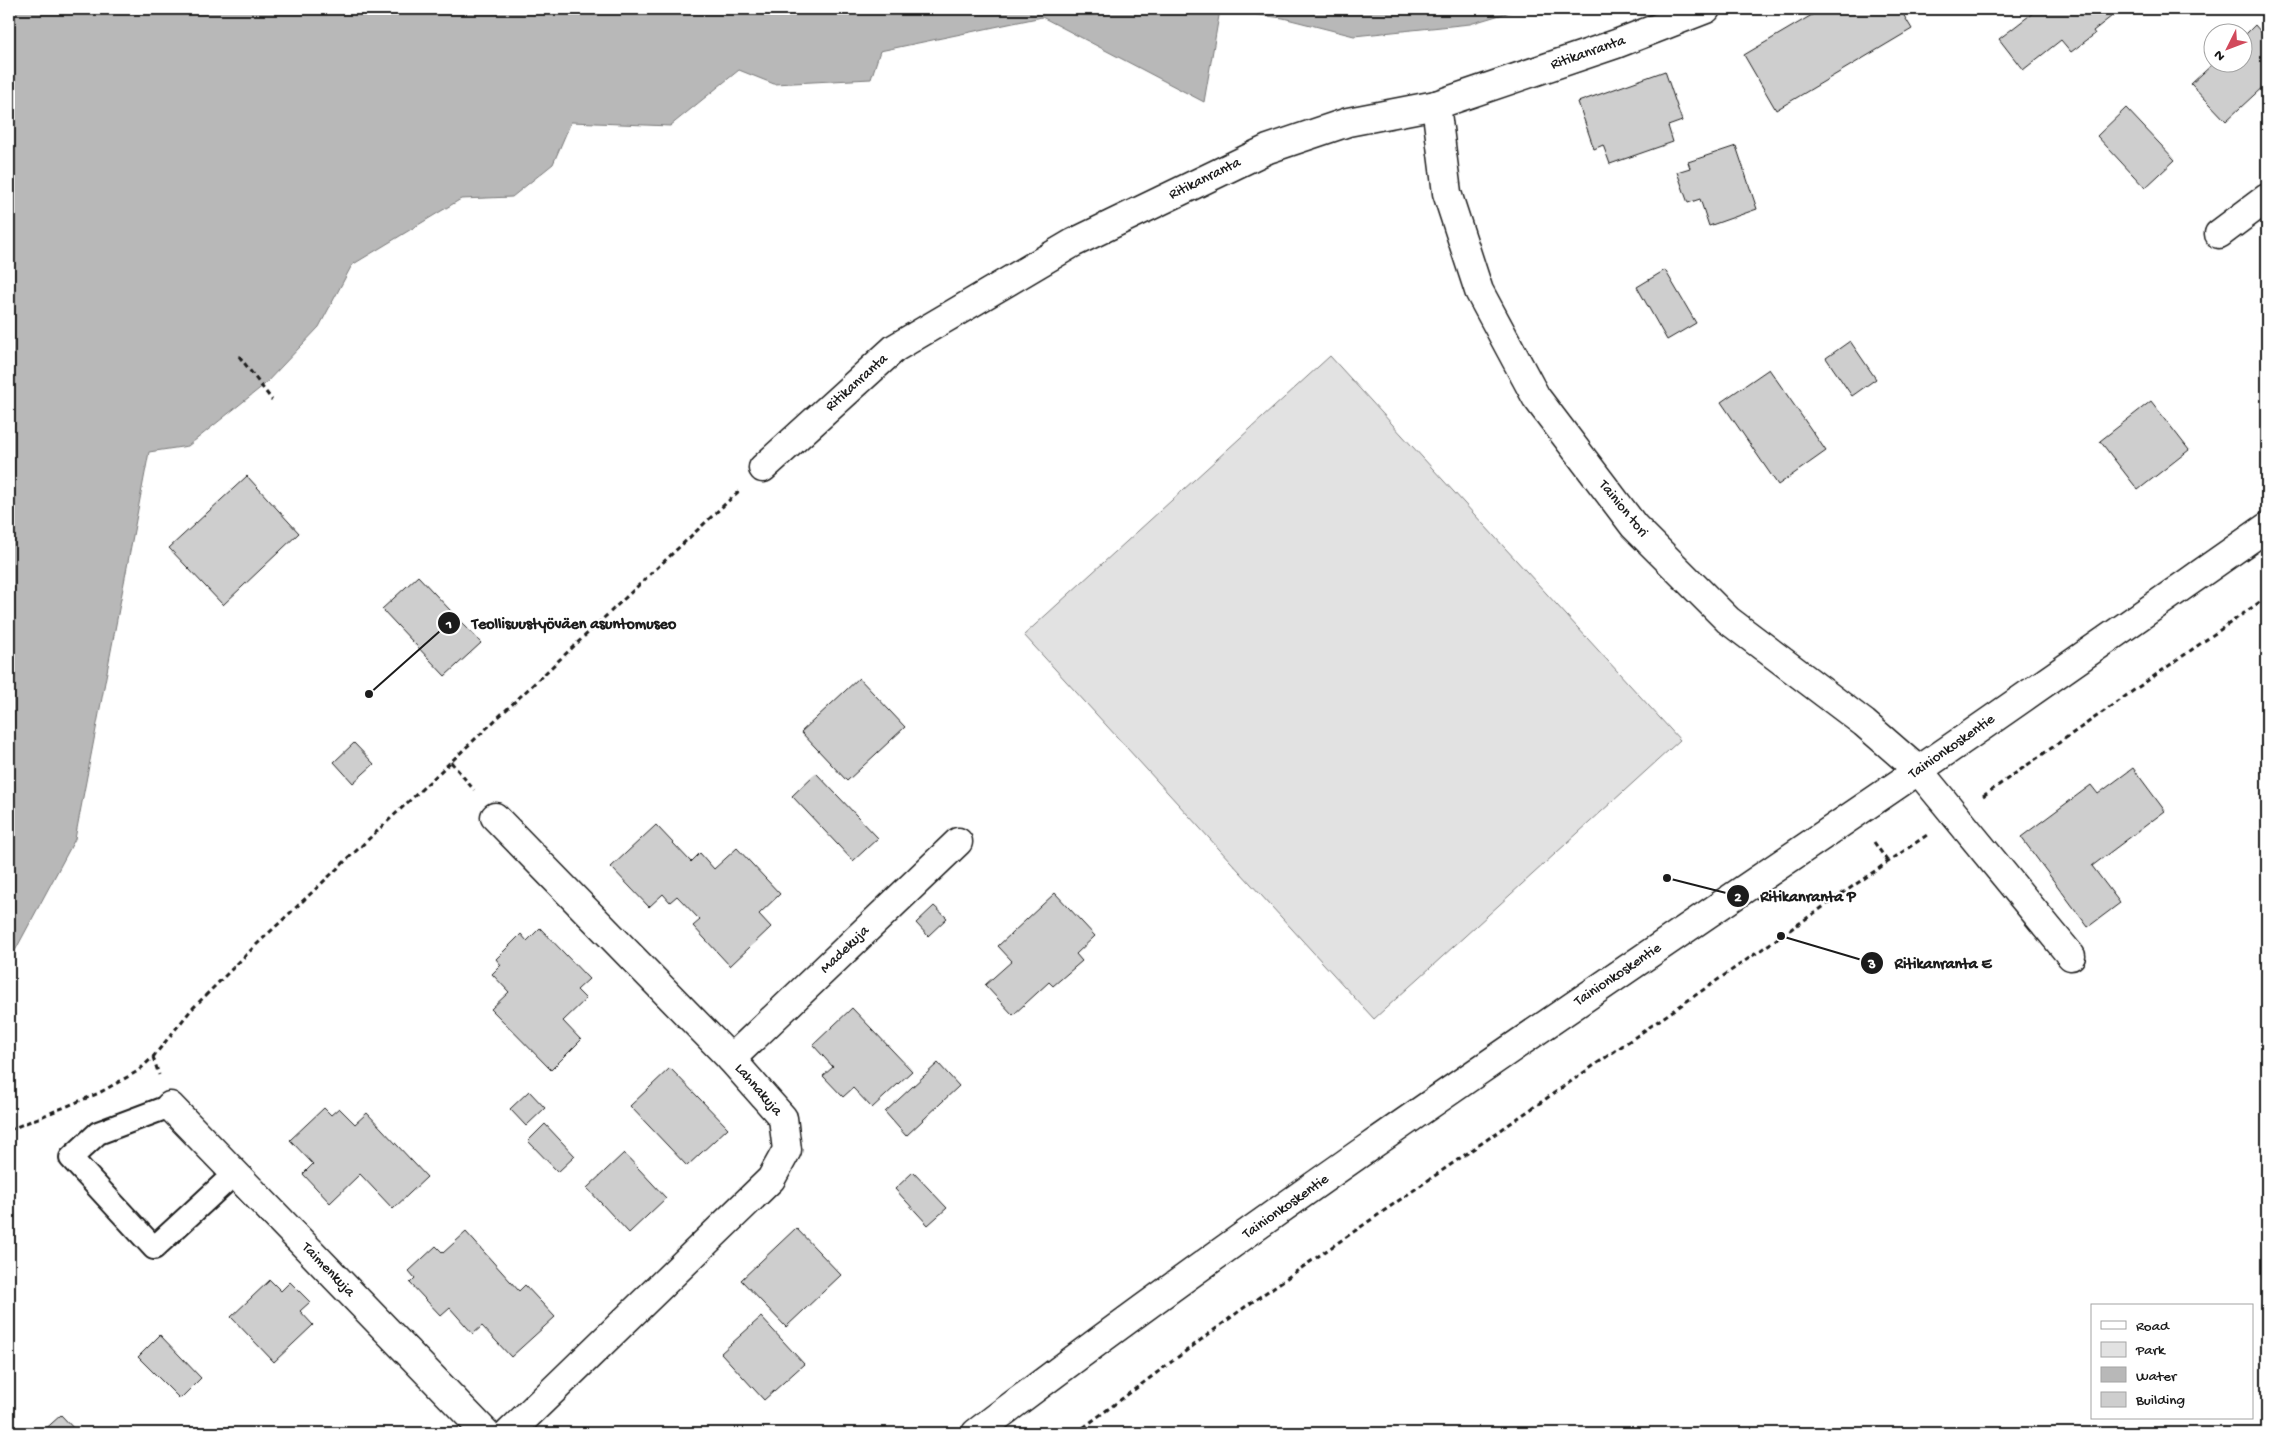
<svg xmlns="http://www.w3.org/2000/svg" width="2276" height="1442" font-family="'Gochi Hand',sans-serif">
	<style>
		.green { fill: #e2e2e2; stroke: #7f7f7f }
		.water { fill: #b8b8b8; stroke: #7a7a7a }
		.building { fill: #cecece; stroke: #1c1c1c }
		.lines { fill: none; stroke-linecap: round; stroke-linejoin: round }
		.service-casing { stroke: #1c1c1c; stroke-width: 26 }
		.minor-casing { stroke: #1c1c1c; stroke-width: 31 }
		.tertiary-casing { stroke: #1c1c1c; stroke-width: 31 }
		.path { stroke: #1c1c1c; stroke-width: 3; stroke-dasharray: 5 4; stroke-linecap: butt }
		.service { stroke: #fff; stroke-width: 22 }
		.minor { stroke: #fff; stroke-width: 28 }
		.tertiary { stroke: #fff; stroke-width: 28 }
		.labels { text-anchor: middle; dominant-baseline: central; stroke-width: 4; stroke-linejoin: round; paint-order: stroke }
		.street-label { font-size: 15px; fill: #1c1c1c; stroke: #fff }
		.leader { fill: none; stroke: #1c1c1c; stroke-width: 2 }
		.callout-dot { fill: #1c1c1c; stroke: #fff; stroke-width: 2 }
		.mark-label { font-size: 15px; text-anchor: middle; font-weight: bold; fill: #fff }
		.callout-label { font-size: 16px; text-anchor: middle; font-weight: bold; fill: #1c1c1c; stroke: #fff; stroke-width: 4; stroke-linejoin: round; paint-order: stroke }
	</style>
	<rect width="100%" height="100%" fill="#fff"/>
	<filter id="ink" filterUnits="userSpaceOnUse"><feTurbulence type="fractalNoise" baseFrequency=".02" numOctaves="2"/><feDisplacementMap in="SourceGraphic" scale="10" xChannelSelector="R" yChannelSelector="G"/><feConvolveMatrix kernelMatrix="1 2 1 2 8 2 1 2 1" color-interpolation-filters="sRGB"/></filter>
	<g filter="url(#ink)">
		<!-- green -->
		<path class="green" d="M1330 356 1680 740 1374 1019 1024 635Z"/>
		<!-- water -->
		<path class="water" d="M9 9H1520L1470 24 1354 36 1283 18 1220 10 1204 102 1042 17 880 51 871 79 774 84 739 70 670 126 571 122 553 164 512 197 461 199 352 265 319 327 264 385 188 446 149 452 75 839 9 962Z"/>
		<!-- building -->
		<g class="building">
			<path d="M1822 9H1900L1912 29 1776 110 1744 55Z"/>
			<path d="M2038 9H2121L2093 31 2095 34 2071 52 2061 40 2023 70 1999 39Z"/>
			<path d="M2255 25 2267 39V83L2226 121 2191 84 2215 62H2244V36Z"/>
			<path d="M1665 71 1682 121 1668 126 1673 142 1610 164 1603 145 1594 149 1578 102Z"/>
			<path d="M2126 108 2175 160 2145 188 2097 136Z"/>
			<path d="M1736 146 1757 209 1709 226 1700 199 1688 203 1677 172 1690 168 1688 162Z"/>
			<path d="M1665 270 1696 323 1667 340 1637 287Z"/>
			<path d="M1850 341 1876 379 1852 396 1826 358Z"/>
			<path d="M1769 369 1826 451 1778 485 1721 402Z"/>
			<path d="M2151 401 2189 450 2138 490 2100 441Z"/>
			<path d="M247 476 299 533 223 605 169 548Z"/>
			<path d="M418 576 481 643 445 676 382 609Z"/>
			<path d="M859 678 905 727 847 781 801 732Z"/>
			<path d="M354 743 374 764 353 783 334 762Z"/>
			<path d="M2133 768 2165 811 2092 866 2120 903 2088 927 2021 837 2091 785 2098 794Z"/>
			<path d="M816 773 878 838 853 861 792 796Z"/>
			<path d="M656 825 691 862 700 853 714 869 737 848 780 894 759 914 771 927 730 966 693 926 700 920 677 896 670 902 663 894 649 907 611 867Z"/>
			<path d="M1055 893 1095 936 1076 954 1082 961 1053 986 1049 982 1013 1015 985 985 1012 961 998 946Z"/>
			<path d="M934 906 947 918 928 936 916 923Z"/>
			<path d="M540 928 589 979 577 990 586 999 563 1021 581 1040 551 1070 491 1009 509 992 492 974 501 965 496 959 521 934 527 941Z"/>
			<path d="M852 1008 912 1071 872 1108 853 1088 843 1097 823 1076 833 1067 813 1045Z"/>
			<path d="M938 1063 959 1086 906 1136 885 1112Z"/>
			<path d="M670 1068 728 1128 687 1166 630 1106Z"/>
			<path d="M529 1091 545 1108 526 1126 510 1109Z"/>
			<path d="M324 1108 331 1115 339 1108 355 1124 367 1113 427 1177 393 1209 360 1174 330 1203 303 1174 313 1164 290 1140Z"/>
			<path d="M545 1124 575 1156 558 1172 528 1141Z"/>
			<path d="M624 1153 666 1198 629 1233 587 1188Z"/>
			<path d="M913 1172 947 1208 928 1225 895 1189Z"/>
			<path d="M796 1228 841 1275 786 1327 741 1280Z"/>
			<path d="M466 1232 519 1291 525 1285 555 1317 511 1357 482 1326 473 1334 450 1308 441 1316 410 1283 415 1278 409 1271 436 1246 443 1253Z"/>
			<path d="M270 1280 281 1291 290 1282 310 1302 300 1311 313 1325 274 1362 231 1317Z"/>
			<path d="M761 1317 804 1364 764 1400 721 1353Z"/>
			<path d="M160 1335 201 1378 180 1399 138 1357Z"/>
			<path d="M61 1415 78 1433H41Z"/>
		</g>
		<g class="lines">
			<defs>
				<path id="service" d="M170 1106 98 1133 71 1158 154 1248 234 1174"/>
				<g id="minor">
					<path d="M1436 105 1447 193 1479 291 1536 397 1634 526 1728 620 1864 723 1918 770 2071 956"/>
					<path d="M2219 234 2267 198"/>
					<path d="M763 468 895 348 1073 243 1268 149 1348 122 1436 105 1616 44 1706 9"/>
					<path d="M495 817 731 1059 783 1118 787 1150 771 1179 509 1433"/>
					<path d="M731 1059 958 842"/>
					<path d="M170 1106 486 1433"/>
				</g>
				<path id="tertiary" d="M976 1433C1280 1201 1600 988 1916 772 2034 691 2150 609 2267 527"/>
			</defs>
			<!-- service casing -->
			<use href="#service" class="service-casing"/>
			<!-- minor casing -->
			<use href="#minor" class="minor-casing"/>
			<!-- tertiary casing -->
			<use href="#tertiary" class="tertiary-casing"/>
			<!-- path -->
			<g class="path">
				<path d="M239 356 272 400"/>
				<path d="M451 762 474 790"/>
				<path d="M1983 796 2267 597"/>
				<path d="M1874 842 1888 862"/>
				<path d="M153 1057 159 1075"/>
				<path d="M9 1130 99 1093 138 1071 153 1057 191 1010 256 945 740 490"/>
				<path d="M1076 1433 1245 1307 1927 835"/>
			</g>
			<!-- service -->
			<use href="#service" class="service"/>
			<!-- minor -->
			<use href="#minor" class="minor"/>
			<!-- tertiary -->
			<use href="#tertiary" class="tertiary"/>
		</g>
	</g>
	<g class="labels">
		<!-- street labels -->
		<g class="street-label">
			<text transform="translate(1588 53) rotate(-19)">Ritikanranta</text>
			<text transform="translate(1205 179) rotate(-26)">Ritikanranta</text>
			<text transform="translate(857 383) rotate(-42)">Ritikanranta</text>
			<text transform="translate(1623 509) rotate(51)">Tainion tori</text>
			<text transform="translate(1952 747) rotate(-35)">Tainionkoskentie</text>
			<text transform="translate(845 950) rotate(-44)">Madekuja</text>
			<text transform="translate(1618 975) rotate(-34)">Tainionkoskentie</text>
			<text transform="translate(758 1090) rotate(49)">Lahnakuja</text>
			<text transform="translate(1286 1207) rotate(-35)">Tainionkoskentie</text>
			<text transform="translate(328 1270) rotate(46)">Taimenkuja</text>
		</g>
	</g>
	<!-- callouts -->
	<path class="leader" d="M369 694L449 623M1667 878L1738 896M1781 936L1872 963"/>
	<g class="callout-dot">
		<circle cx="369" cy="694" r="5"/>
		<circle cx="1667" cy="878" r="5"/>
		<circle cx="1781" cy="936" r="5"/>
		<circle cx="449" cy="623" r="12"/>
		<circle cx="1738" cy="896" r="12"/>
		<circle cx="1872" cy="963" r="12"/>
	</g>
	<g class="mark-label">
		<text x="449" y="628">1</text>
		<text x="1738" y="901">2</text>
		<text x="1872" y="968">3</text>
	</g>
	<g class="callout-label">
		<text x="574" y="628">Teollisuustyöväen asuntomuseo</text>
		<text x="1808" y="901">Ritikanranta P</text>
		<text x="1943" y="968">Ritikanranta E</text>
	</g>
	<!-- margin -->
	<rect width="2276" height="1442" fill="none" stroke="#fff" stroke-width="30"/>
	<rect x="15" y="15" width="2246" height="1412" fill="none" stroke="#1c1c1c" stroke-width="2" filter="url(#ink)"/>
	<!-- legend -->
	<rect x="2091" y="1304" width="162" height="115" fill="#ffffff" stroke="#a4a4a4"/>
	<rect x="2101" y="1321" width="25" height="8" fill="#ffffff" stroke="#a4a4a4"/>
	<text x="2136" y="1330" font-size="15" fill="#1c1c1c">Road</text>
	<rect x="2101" y="1342" width="25" height="15" fill="#e2e2e2" stroke="#a4a4a4"/>
	<text x="2136" y="1354" font-size="15" fill="#1c1c1c">Park</text>
	<rect x="2101" y="1367" width="25" height="15" fill="#b8b8b8" stroke="#a4a4a4"/>
	<text x="2136" y="1380" font-size="15" fill="#1c1c1c">Water</text>
	<rect x="2101" y="1392" width="25" height="15" fill="#cecece" stroke="#a4a4a4"/>
	<text x="2136" y="1404" font-size="15" fill="#1c1c1c">Building</text>
	<!-- north arrow -->
	<g transform="translate(2228 48) rotate(228)"><circle r="24" fill="#ffffff" stroke="#a4a4a4"/>
	<path d="M0-4L9 19L0 12L-9 19Z" fill="#d1495b"/>
	<text y="-8" font-size="14" font-weight="bold" text-anchor="middle" fill="#1c1c1c">N</text>
	</g>
</svg>
